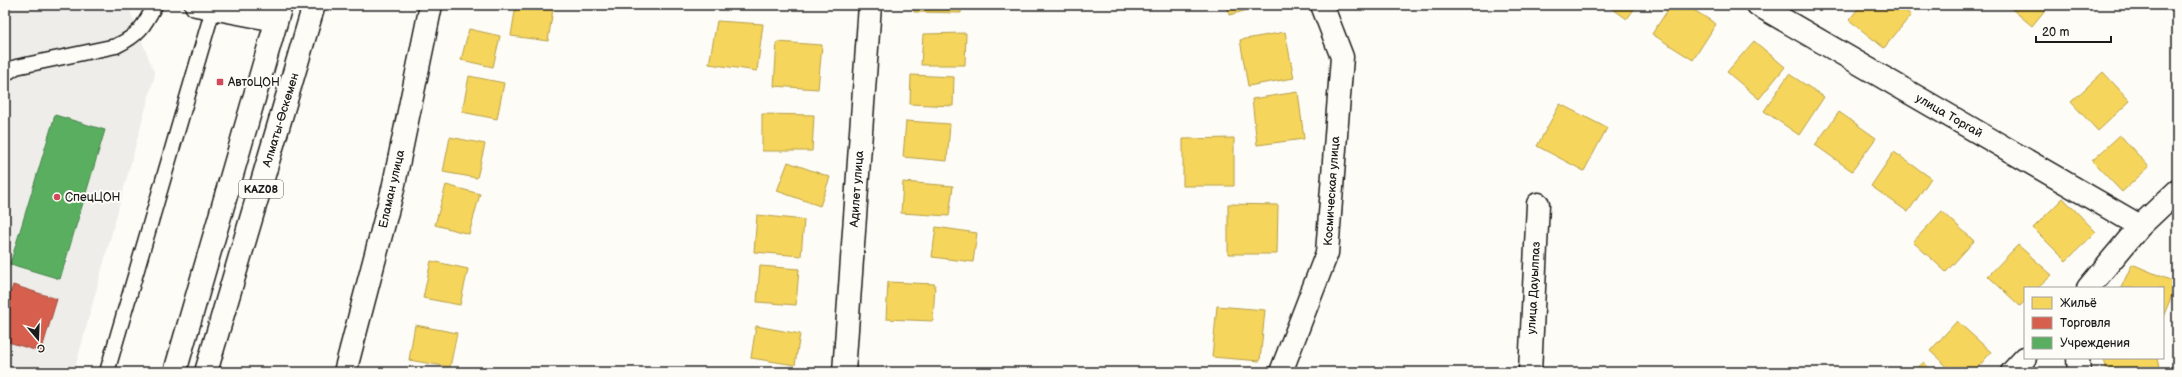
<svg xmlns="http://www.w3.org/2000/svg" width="2182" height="377" font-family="'Balsamiq Sans',sans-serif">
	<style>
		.built { fill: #eeede9 }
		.homes { fill: #f6d55c; stroke: #b59e49 }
		.shops { fill: #d6604d; stroke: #9e4c3e }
		.public { fill: #5aae61; stroke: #47824c }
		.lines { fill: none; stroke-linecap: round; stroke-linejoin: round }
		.lane-casing { stroke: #1c1c1c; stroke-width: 17 }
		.street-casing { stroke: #1c1c1c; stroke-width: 25 }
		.primary-casing { stroke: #1c1c1c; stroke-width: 25 }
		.lane { stroke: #fdfcf7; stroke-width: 14 }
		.street { stroke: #fdfcf7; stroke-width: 22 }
		.primary { stroke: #fdfcf7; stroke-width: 22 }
		.poi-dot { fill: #d1495b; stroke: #fdfcf7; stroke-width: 1.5 }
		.labels { text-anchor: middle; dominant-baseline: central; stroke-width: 4; stroke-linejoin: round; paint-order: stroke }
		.shield { fill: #fdfcf7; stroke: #605f5e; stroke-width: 1 }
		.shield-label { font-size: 11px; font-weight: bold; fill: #1c1c1c }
		.poi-label { font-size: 12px; fill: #1c1c1c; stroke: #fdfcf7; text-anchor: start }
		.street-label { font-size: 12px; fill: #1c1c1c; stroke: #fdfcf7 }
	</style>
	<rect width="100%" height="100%" fill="#fdfcf7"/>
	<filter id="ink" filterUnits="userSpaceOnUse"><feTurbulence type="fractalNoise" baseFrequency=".025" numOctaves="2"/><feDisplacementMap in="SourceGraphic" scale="8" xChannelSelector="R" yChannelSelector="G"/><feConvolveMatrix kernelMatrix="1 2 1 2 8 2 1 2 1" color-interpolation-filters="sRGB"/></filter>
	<g filter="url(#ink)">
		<!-- built -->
		<path class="built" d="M5 5H97L130 11 155 74 74 372H5Z"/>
		<!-- homes -->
		<g class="homes">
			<path d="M516 5 553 9 548 41 511 36Z"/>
			<path d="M914 5H961V13L914 12Z"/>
			<path d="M1227 5H1266L1229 15Z"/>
			<path d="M1607 5H1637L1627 19Z"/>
			<path d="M1671 5H1686L1716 24 1693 60 1652 34Z"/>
			<path d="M1861 5H1898L1911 15 1884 48 1849 20Z"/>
			<path d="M2007 5H2049L2032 26Z"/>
			<path d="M717 21 763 24 757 71 709 64Z"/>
			<path d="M469 29 500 36 493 67 461 60Z"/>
			<path d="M1285 32 1294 78 1248 86 1240 40Z"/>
			<path d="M966 33 965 65H921L923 34Z"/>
			<path d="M1754 41 1785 67 1759 99 1727 72Z"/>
			<path d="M777 42 822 45 818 89 774 86Z"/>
			<path d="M2103 72 2130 101 2098 131 2071 102Z"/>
			<path d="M1789 74 1824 97 1799 135 1764 111Z"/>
			<path d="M911 75 954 77 953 106 910 104Z"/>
			<path d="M469 76 504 83 497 119 462 112Z"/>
			<path d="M1298 92 1304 139 1257 145 1252 99Z"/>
			<path d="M1560 104 1607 128 1584 171 1537 146Z"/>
			<path d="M1839 112 1876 138 1852 171 1815 145Z"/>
			<path d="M762 114 814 115 812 151H762Z"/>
			<path d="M906 121 950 124 947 161 903 157Z"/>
			<path d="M2120 135 2149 167 2122 192 2092 161Z"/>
			<path d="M450 137 485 144 477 178 443 172Z"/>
			<path d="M1234 138V186H1183V139Z"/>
			<path d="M1894 152 1931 178 1908 212 1871 186Z"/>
			<path d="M788 162 830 177 820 206 777 191Z"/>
			<path d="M903 182 953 186 949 216 901 213Z"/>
			<path d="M446 185 480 194 469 234 435 225Z"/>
			<path d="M2063 198 2096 232 2066 261 2033 228Z"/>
			<path d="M1228 204 1278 205 1277 254H1228Z"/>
			<path d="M1942 211 1974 241 1946 272 1913 242Z"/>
			<path d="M757 215 804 220 801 256 754 252Z"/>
			<path d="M936 227 977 233 973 262 932 257Z"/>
			<path d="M2018 245 2052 275 2038 288H2025V301L2020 306 1988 276Z"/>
			<path d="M431 261 468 269 460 305 423 298Z"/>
			<path d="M2132 264 2177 283 2163 317V288H2121Z"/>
			<path d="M760 266 799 269 796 305 757 302Z"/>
			<path d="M888 282 935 284 933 321 886 319Z"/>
			<path d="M1217 306 1265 310 1260 361 1212 357Z"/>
			<path d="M1957 321 1991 352 1974 372H1953L1930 351Z"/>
			<path d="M415 325 457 333 450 367 409 360Z"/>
			<path d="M756 326 800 334 795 365 751 358Z"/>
			<path d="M2104 358H2157L2160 372H2107Z"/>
			<path d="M1924 362 1932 372H1913Z"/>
			<path d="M1718 368 1723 372H1715Z"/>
		</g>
		<!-- shops -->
		<path class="shops" d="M13 285 57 299 41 352 5 341V311Z"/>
		<!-- public -->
		<path class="public" d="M55 115 105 130 60 279 10 264Z"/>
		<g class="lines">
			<defs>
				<g id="lane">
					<path d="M5 74 16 67 116 46C139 35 144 26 155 5"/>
					<path d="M107 372 213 9"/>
				</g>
				<g id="street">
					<path d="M196 5 276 20"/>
					<path d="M1758 5 2140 226"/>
					<path d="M2088 288 2140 226 2177 191"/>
					<path d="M2078 358 2079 372"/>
					<path d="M345 372 393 189 431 5"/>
					<path d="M844 372 870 5"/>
					<path d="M1281 372 1327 253 1342 57 1322 5"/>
					<path d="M1530 372 1538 204"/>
					<path d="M2012 372 2025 358"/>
				</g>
				<g id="primary">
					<path d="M175 372 281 5"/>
					<path d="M206 372 314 5"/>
				</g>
			</defs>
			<!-- lane casing -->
			<use href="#lane" class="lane-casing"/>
			<!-- street casing -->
			<use href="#street" class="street-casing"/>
			<!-- primary casing -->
			<use href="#primary" class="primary-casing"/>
			<!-- lane -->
			<use href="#lane" class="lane"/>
			<!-- street -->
			<use href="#street" class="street"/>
			<!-- primary -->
			<use href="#primary" class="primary"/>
		</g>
	</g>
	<!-- markers -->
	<g class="poi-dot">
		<rect x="216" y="78" width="8" height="8" rx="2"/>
		<circle cx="57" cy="197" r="4"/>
	</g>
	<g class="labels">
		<!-- shield labels -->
		<rect class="shield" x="239" y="180" width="44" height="18" rx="3"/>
		<g class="shield-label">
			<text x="261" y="189">KAZ08</text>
		</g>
		<!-- poi labels -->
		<g class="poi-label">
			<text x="228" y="82">АвтоЦОН</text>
			<text x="65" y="197">СпецЦОН</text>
		</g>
		<!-- street labels -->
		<g class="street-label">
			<text transform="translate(1949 116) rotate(30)">улица Торгай</text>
			<text transform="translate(281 120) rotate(-73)">Алматы-Өскемен</text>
			<text transform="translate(392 189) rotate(-77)">Еламан улица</text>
			<text transform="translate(857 189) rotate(-86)">Адилет улица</text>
			<text transform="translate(1332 191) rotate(-86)">Космическая улица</text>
			<text transform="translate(1534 288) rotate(-87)">улица Дауылпаз</text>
		</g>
	</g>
	<!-- margin -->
	<rect width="2182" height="377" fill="none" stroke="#fdfcf7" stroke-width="20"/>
	<rect x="10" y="10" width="2162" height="357" fill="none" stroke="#1c1c1c" stroke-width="1.5" filter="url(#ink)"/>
	<!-- legend -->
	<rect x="2024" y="287" width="140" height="72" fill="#fdfcf7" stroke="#a3a29f"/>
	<rect x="2032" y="297" width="20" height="12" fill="#f6d55c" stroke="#a3a29f"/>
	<text x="2060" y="307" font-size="12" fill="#1c1c1c">Жильё</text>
	<rect x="2032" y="317" width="20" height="12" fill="#d6604d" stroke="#a3a29f"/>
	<text x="2060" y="327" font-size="12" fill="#1c1c1c">Торговля</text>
	<rect x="2032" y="337" width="20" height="12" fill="#5aae61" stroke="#a3a29f"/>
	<text x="2060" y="347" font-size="12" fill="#1c1c1c">Учреждения</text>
	<!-- north arrow -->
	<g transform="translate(38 339) rotate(161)" stroke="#fdfcf7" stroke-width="3" paint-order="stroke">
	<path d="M0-3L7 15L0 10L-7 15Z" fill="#1c1c1c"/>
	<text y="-6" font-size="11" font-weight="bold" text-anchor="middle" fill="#1c1c1c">С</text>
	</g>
	<!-- scale -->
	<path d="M2036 36v6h75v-6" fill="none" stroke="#1c1c1c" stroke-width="2"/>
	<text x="2042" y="36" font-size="12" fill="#1c1c1c" stroke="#fdfcf7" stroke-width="3" paint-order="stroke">20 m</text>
</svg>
